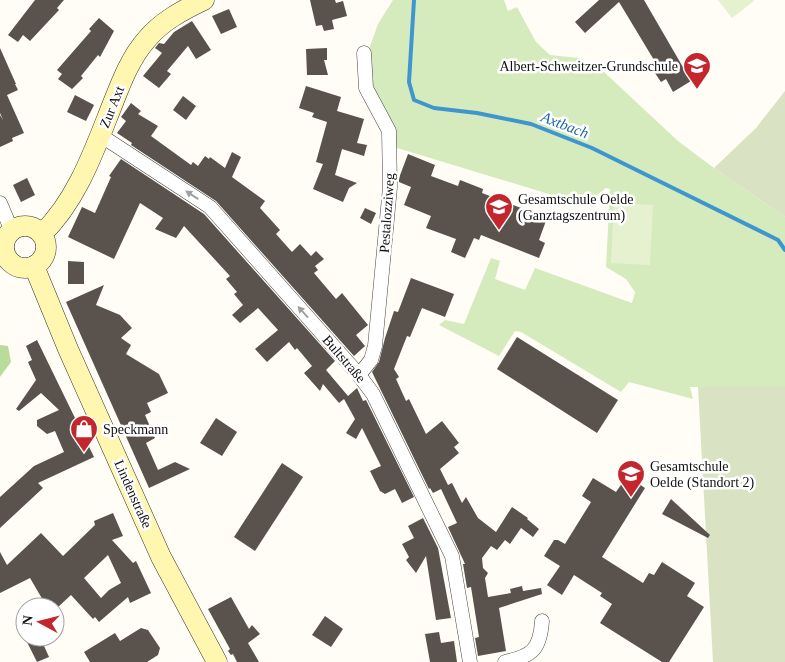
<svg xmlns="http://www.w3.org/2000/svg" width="785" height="662" font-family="'Times New Roman',serif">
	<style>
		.green { fill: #d5ebbd }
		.forest { fill: #b9dc9c }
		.cemetery { fill: #d9e3c4 }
		.pitch { fill: #e6f2cf }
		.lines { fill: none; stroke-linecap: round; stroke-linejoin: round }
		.stream { stroke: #3f96cf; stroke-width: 4 }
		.building { fill: #5a524d; fill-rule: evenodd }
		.street-casing { stroke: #444; stroke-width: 15 }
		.secondary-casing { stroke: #333; stroke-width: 21 }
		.street { stroke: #fff; stroke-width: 14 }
		.secondary { stroke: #fff6b0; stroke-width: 20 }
		.oneway { fill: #a0a0a0 }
		.labels { text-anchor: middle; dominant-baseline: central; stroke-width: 5; stroke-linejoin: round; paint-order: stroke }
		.poi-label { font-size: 14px; fill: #111; stroke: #fff; text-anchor: start }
		.street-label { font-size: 14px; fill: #111; stroke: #fff }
		.water-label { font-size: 15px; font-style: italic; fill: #1768a6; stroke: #fff }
	</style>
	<rect width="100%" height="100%" fill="#fffdf5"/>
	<!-- green -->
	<path class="green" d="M393 0H504L508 11 517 7 536 42 550 55 579 58 604 72 678 141 714 168 785 217V387H690L693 399 629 382 621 392 521 332 515 331 499 356 439 325 445 320 464 324 491 258 500 261 495 279 525 290 535 268 632 303 635 292 626 279 606 267 610 189 606 188 585 205 394 147 370 89 368 52 378 24Z"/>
	<!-- forest -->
	<path class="forest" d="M0 345 8 346 11 362 0 377Z"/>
	<!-- cemetery -->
	<g class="cemetery">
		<path d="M785 91V217L714 168 756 128Z"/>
		<path d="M698 387H785V662H713Z"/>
	</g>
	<!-- pitch -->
	<g class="pitch">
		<path d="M718 0H753L754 1 732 18Z"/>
		<path d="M614 203 653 205 650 265 611 263Z"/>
	</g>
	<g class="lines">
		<!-- stream -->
		<path class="stream" d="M414 0 409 82 414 100 434 108 477 113 531 124 592 148 778 240 785 250"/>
	</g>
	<!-- building -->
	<g class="building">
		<path d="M35 0H64L57 8 59 10 30 41 23 35 18 42 8 35Z"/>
		<path d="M310 0H335L336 3 343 1 347 16 332 20 334 29 324 31 322 25 316 26Z"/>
		<path d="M599 0H644L691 81 673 92 666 79 661 82 655 73 660 70 619 2 585 33 575 22Z"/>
		<path d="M229 9 237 27 221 34 212 16Z"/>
		<path d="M99 18 114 31 100 57 98 55 81 76 83 78 72 89 58 79 62 74 57 70 91 31 89 29Z"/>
		<path d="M192 21 211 50 196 59 188 46 167 71 171 74 159 88 143 76 162 53 155 48 159 43 164 44 174 32Z"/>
		<path d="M0 48 16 84H15L18 90 7 95 24 133 12 138 13 141 0 147V115L3 120 0 113Z"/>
		<path d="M327 48V60H324L328 75H307L306 49Z"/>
		<path d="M306 86 341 97 337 111 364 119 357 143 367 145 364 156 342 149 335 175 357 183 349 188 343 202 313 189 323 164 316 162 327 122 312 117 314 113 299 108Z"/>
		<path d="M75 95 94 105 86 121 67 112Z"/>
		<path d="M183 96 196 106 186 120 173 110Z"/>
		<path d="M131 103 141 111 138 114 158 126 151 136 191 165 193 162 198 166 205 156 209 159 210 157 225 168 232 152 241 157 232 177 265 201 260 208 280 230 276 234 292 252 300 244 311 256 316 251 324 259 315 266 318 270 314 273 336 299 342 293 368 325 356 335 365 346 354 356 216 201 131 145 132 143 117 133 126 121 121 117Z"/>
		<path d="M408 154 435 165 431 176 458 186 460 180 483 189 482 193 547 218 539 240 545 243 539 258 481 235 479 240 474 238 465 258 451 252 456 239 426 228 431 216 404 205 411 187 399 182V178Z"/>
		<path d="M121 159 204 214 335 361 326 370 348 396 357 388 363 401 366 400 414 497 402 503 395 489 385 494 380 491 370 471 381 466 362 428 356 439 346 433 355 419 344 399 339 403 323 384 320 391 304 373 312 366 297 348 295 350 289 342 267 362 255 349 278 330 258 308 240 323 232 315 243 305 234 294 237 292 226 279 230 276 184 226 176 238 155 229 163 218 140 203 114 259 68 237 82 207 95 213 111 177 109 176Z"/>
		<path d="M27 178 35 195 21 202 13 185Z"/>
		<path d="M365 208 376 213 371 224 360 218Z"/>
		<path d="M68 261 84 262V284H68Z"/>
		<path d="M411 278 454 294 445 317 422 308 410 337 407 336 394 369 399 377 396 379 406 401 409 399 426 434 442 421 459 443 454 447 459 453 440 469 448 485 452 483 462 503 466 497 478 518 496 532 512 507 528 518 527 519 539 529 533 537 521 528 510 544 505 540 497 550 491 546 482 558 483 568 488 573 485 578 488 597 511 593 510 589 522 586 523 591 541 588 542 594 499 608 506 651 478 656 475 638 479 637 471 587 467 588 463 564H465L448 527 457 523 441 489 433 493 430 488 429 489 372 372 379 362 385 338 394 311 398 312Z"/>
		<path d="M104 285 96 305 120 315 132 328 121 338 131 345 126 354 159 374 168 393 147 403 151 412 145 415 155 438 146 443 158 470 175 462 190 469 149 488 66 302Z"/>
		<path d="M517 337 618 400 597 433 497 369Z"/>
		<path d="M37 340 94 457 38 483 43 488 0 528V497L34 466 64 452 55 431 47 434 37 426V420L59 410 41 393 19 411 16 409 36 380 28 362 32 360 26 346Z"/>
		<path d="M216 418 237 432 222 456 200 443Z"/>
		<path d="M282 463 303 477 255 551 234 537Z"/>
		<path d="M627 476 645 488 602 557 643 583 649 573 654 575 662 562 695 583 687 596 704 607 669 662H662L600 623 612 604 600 596 602 593 574 575 562 595 547 585 560 566 544 556 554 540H558L565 544 591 502 582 496 593 478 616 492Z"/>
		<path d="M671 499 710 535 708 538 662 514Z"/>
		<path d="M113 513 123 536 112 540 133 563 136 561 151 593 130 603 128 597 99 622 95 617 93 619 71 595 58 607H47L30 578 0 593V552L7 565 41 533 63 556 95 525 94 521ZM108 555 121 583 109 590 101 598 84 578Z"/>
		<path d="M423 518 438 548 451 618 436 620 426 556 416 573 406 560 409 557 402 544 414 538 408 526Z"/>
		<path d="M231 597 249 629 252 625 260 634 248 643 259 662H237L233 654 231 655 228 651 230 649 208 609Z"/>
		<path d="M325 616 343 629 331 647 312 635Z"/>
		<path d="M141 628 148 630 160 648 158 655 147 662H90L84 652 115 633 120 641Z"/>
		<path d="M439 632 441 643 454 641 457 662H430L425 634Z"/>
		<path d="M37 637H40L49 657 37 662 27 642Z"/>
	</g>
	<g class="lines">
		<defs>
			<g id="street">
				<path d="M100 135 210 207 359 375 373 394 452 556 470 662"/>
				<path d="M0 203 11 229"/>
				<path d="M359 375 371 360 375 346 390 187 389 131 366 88 364 53"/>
				<path d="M505 662C532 656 540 650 542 621"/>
			</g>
			<g id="secondary">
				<circle cx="25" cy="247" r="21"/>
				<path d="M42 234C78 199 95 148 113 103 122 80 131 57 147 39 162 21 183 10 204 0"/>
				<path d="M34 266 68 349 161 557 217 662"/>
			</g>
		</defs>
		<!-- street casing -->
		<use href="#street" class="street-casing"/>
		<!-- secondary casing -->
		<use href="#secondary" class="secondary-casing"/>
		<!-- street -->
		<use href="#street" class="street"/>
		<!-- secondary -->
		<use href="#secondary" class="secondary"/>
	</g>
	<!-- one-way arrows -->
	<defs><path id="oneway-solid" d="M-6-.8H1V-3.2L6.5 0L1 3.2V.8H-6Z" transform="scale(1.25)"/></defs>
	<g class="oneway">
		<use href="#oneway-solid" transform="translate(192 195) rotate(-147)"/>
		<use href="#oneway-solid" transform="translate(303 312) rotate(-132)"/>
	</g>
	<!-- icons -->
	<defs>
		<symbol id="school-pin" viewBox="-11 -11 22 30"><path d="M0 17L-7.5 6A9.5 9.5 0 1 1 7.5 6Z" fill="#c4262e" stroke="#fff"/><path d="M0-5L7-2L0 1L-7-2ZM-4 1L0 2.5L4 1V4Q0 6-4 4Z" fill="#fff"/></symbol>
		<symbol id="shop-pin" viewBox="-11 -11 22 30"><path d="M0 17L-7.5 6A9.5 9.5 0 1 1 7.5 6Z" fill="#c4262e" stroke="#fff"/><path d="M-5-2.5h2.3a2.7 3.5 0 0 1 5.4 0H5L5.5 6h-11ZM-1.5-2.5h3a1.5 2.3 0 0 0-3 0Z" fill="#fff"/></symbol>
	</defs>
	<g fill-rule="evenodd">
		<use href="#school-pin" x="681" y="50" width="32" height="43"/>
		<use href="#school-pin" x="483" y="191" width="32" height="43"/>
		<use href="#shop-pin" x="68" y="413" width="32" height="43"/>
		<use href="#school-pin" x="615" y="458" width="32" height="43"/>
	</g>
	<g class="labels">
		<!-- poi labels -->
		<g class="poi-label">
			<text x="678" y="66" text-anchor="end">Albert-Schweitzer-Grundschule</text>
			<text x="518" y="199">Gesamtschule Oelde<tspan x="518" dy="16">(Ganztagszentrum)</tspan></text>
			<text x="103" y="429">Speckmann</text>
			<text x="650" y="466">Gesamtschule<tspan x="650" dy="16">Oelde (Standort 2)</tspan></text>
		</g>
		<!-- street labels -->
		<g class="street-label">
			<text transform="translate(112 107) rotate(-68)">Zur Axt</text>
			<text transform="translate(387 213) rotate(-86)">Pestalozziweg</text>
			<text transform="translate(344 359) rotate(49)">Bultstraße</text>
			<text transform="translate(133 494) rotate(66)">Lindenstraße</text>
		</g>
		<!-- water labels -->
		<g class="water-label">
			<text transform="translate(565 125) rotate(21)">Axtbach</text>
		</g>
	</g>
	<!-- north arrow -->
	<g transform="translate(40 622) rotate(277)"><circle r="24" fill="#ffffff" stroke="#a0a0a0"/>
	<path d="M0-4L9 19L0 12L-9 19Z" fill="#c4262e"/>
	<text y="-8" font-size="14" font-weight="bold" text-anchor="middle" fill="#111111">N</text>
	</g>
</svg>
